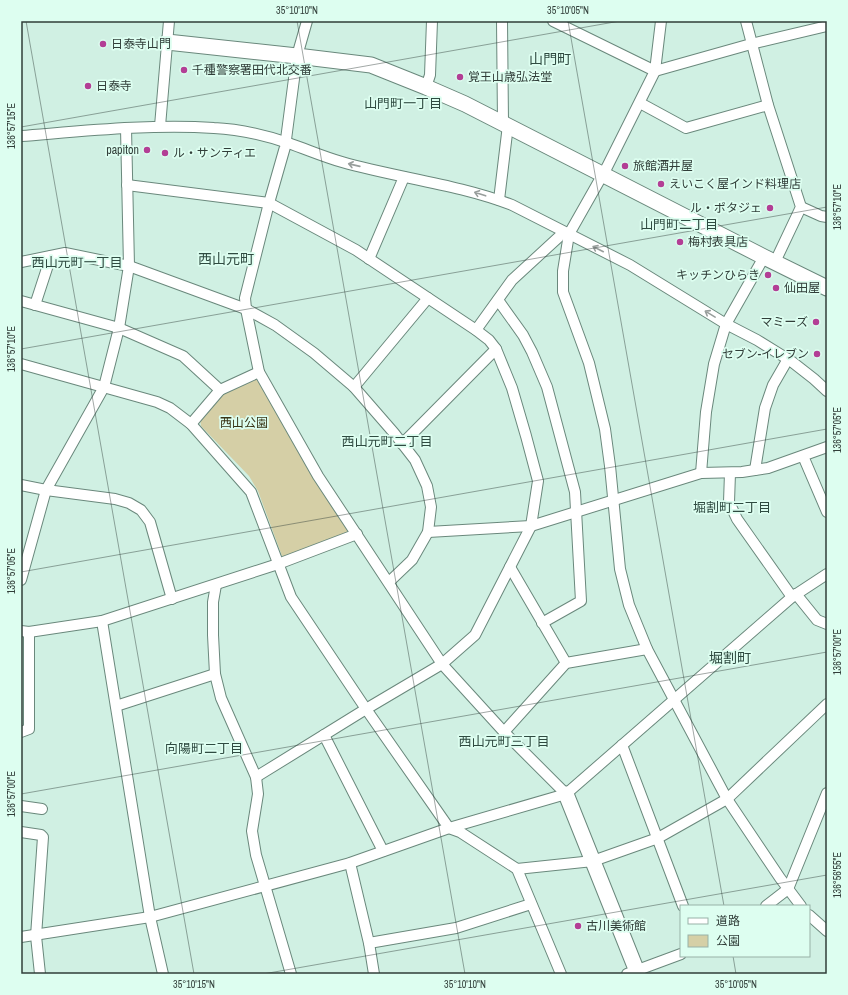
<svg xmlns="http://www.w3.org/2000/svg" width="848" height="995" font-family="'Archivo Narrow','Noto Sans JP',sans-serif">
	<style>
		.green { fill: #d5cfa6 }
		.lines { fill: none; stroke-linecap: round; stroke-linejoin: round }
		.street-casing { stroke: #6a887c; stroke-width: 12 }
		.secondary-casing { stroke: #6a887c; stroke-width: 17 }
		.street { stroke: #fff; stroke-width: 10 }
		.secondary { stroke: #fff; stroke-width: 15 }
		.oneway { stroke: #989e9c }
		.ticks { fill: none; stroke: #313e39; stroke-width: 1; stroke-opacity: 0.45 }
		.poi-dot { fill: #b33e95; stroke: #ddfef0; stroke-width: 1.5 }
		.labels { text-anchor: middle; dominant-baseline: central; stroke-width: 3.5; stroke-linejoin: round; paint-order: stroke }
		.poi-label { font-size: 12px; fill: #313e39; stroke: #ddfef0; text-anchor: start }
		.park-label { font-size: 12px; fill: #393415; stroke: #ddfef0 }
		.neighbourhood-label { font-size: 13px; fill: #2f4b41; stroke: #ddfef0 }
		.quarter-label { font-size: 14px; fill: #2f4b41; stroke: #ddfef0 }
		.neatline { fill: none; stroke: #313e39; stroke-width: 1.5 }
		.ticks-label { font-size: 10px; text-anchor: middle; fill: #313e39 }
	</style>
	<rect width="100%" height="100%" fill="#d0f0e3"/>
	<!-- green -->
	<path class="green" d="M252 379 257 380 348 529 346 534 285 557 282 556 258 491 249 476 201 426 200 419 222 394Z"/>
	<g class="lines">
		<defs>
			<g id="street">
				<path d="M307 21 297 56 285 147 269 203 245 298 246 309 259 372 318 476 442 664 504 732 566 794"/>
				<path d="M502 21 503 123"/>
				<path d="M553 21 655 71 751 44 827 26"/>
				<path d="M661 21 655 71 607 167 569 234 563 271V292L589 363 605 429 610 466 620 569 629 605 647 649 727 799 780 878 801 906"/>
				<path d="M746 21 768 105 801 207 775 262"/>
				<path d="M426 87 430 75 432 21"/>
				<path d="M640 103 686 128 768 105"/>
				<path d="M160 126 169 21"/>
				<path d="M21 136C85 131 150 124 214 128 239 129 264 135 288 143 306 149 324 157 342 162 398 178 457 184 512 205L630 265 726 324 757 340 791 361 814 379 827 391"/>
				<path d="M127 185 269 203 356 250 476 330 489 340 496 349 512 388 526 436 538 481 531 526 475 635 442 664 366 709 256 777"/>
				<path d="M499 200 508 125"/>
				<path d="M801 207 821 216 827 217"/>
				<path d="M369 259 404 177"/>
				<path d="M21 262 65 253 129 266 246 309 275 325 314 353 354 387 394 433 415 460 427 486 431 507 428 532 412 560 389 582"/>
				<path d="M498 300 523 335 532 352 547 387 575 492 581 601 542 623"/>
				<path d="M21 301 119 328 183 356 220 390"/>
				<path d="M35 305 51 256"/>
				<path d="M476 330 512 280 561 235 569 234"/>
				<path d="M21 364 157 402 170 408 191 424 251 492 291 597 366 709 449 828 460 832 517 869 561 974"/>
				<path d="M354 387 428 298"/>
				<path d="M191 424 220 390 259 372"/>
				<path d="M402 444 496 349"/>
				<path d="M803 456 827 512"/>
				<path d="M755 470 765 408 773 385 788 359"/>
				<path d="M701 473 706 412 714 364 726 324 764 257"/>
				<path d="M730 473 729 502 737 519 792 597"/>
				<path d="M21 485 46 490 115 499 129 503 141 510 150 522 172 599"/>
				<path d="M428 532 531 526 701 473 742 472 768 468 827 447"/>
				<path d="M510 567 566 663"/>
				<path d="M21 580 46 490 104 387 119 328 129 266 126 128"/>
				<path d="M216 585 213 602V635L215 674 221 698 256 777 258 794 252 831 256 855 291 974"/>
				<path d="M796 594 817 620 827 624"/>
				<path d="M102 621 150 917 163 974"/>
				<path d="M21 631 29 632 102 621 278 564 357 534"/>
				<path d="M116 706 215 674"/>
				<path d="M21 732 29 729V632"/>
				<path d="M504 732 566 663 647 649"/>
				<path d="M324 735 383 851"/>
				<path d="M622 745 683 906"/>
				<path d="M21 806 42 809"/>
				<path d="M21 832 41 835 43 837 36 936 40 974"/>
				<path d="M350 863 369 943 374 974"/>
				<path d="M517 869 593 861 658 838 727 799 827 704"/>
				<path d="M766 906 788 889 827 793"/>
				<path d="M809 915 827 931"/>
				<path d="M21 937 150 917 350 863 449 828 566 794 792 597 827 574"/>
				<path d="M369 943 456 928 531 904"/>
				<path d="M627 974 681 954"/>
			</g>
			<g id="secondary">
				<path d="M167 42 297 56 371 65 426 87 465 104 764 257 827 288"/>
				<path d="M566 794 638 974"/>
			</g>
		</defs>
		<!-- street casing -->
		<use href="#street" class="street-casing"/>
		<!-- secondary casing -->
		<use href="#secondary" class="secondary-casing"/>
		<!-- street -->
		<use href="#street" class="street"/>
		<!-- secondary -->
		<use href="#secondary" class="secondary"/>
	</g>
	<!-- one-way arrows -->
	<defs><path id="oneway-shaft" d="M-6 0H5M1.5-3L5.5 0L1.5 3" fill="none" stroke-width="1.6" stroke-linecap="round" stroke-linejoin="round"/></defs>
	<g class="oneway">
		<use href="#oneway-shaft" transform="translate(354 165) rotate(-167)"/>
		<use href="#oneway-shaft" transform="translate(480 194) rotate(-162)"/>
		<use href="#oneway-shaft" transform="translate(598 249) rotate(-153)"/>
		<use href="#oneway-shaft" transform="translate(710 314) rotate(-149)"/>
	</g>
	<!-- ticks -->
	<path class="ticks" d="M26 21 194 974M297 21 465 974M568 21 724 906M21 127 620 21M21 349 827 207M21 572 827 429M21 794 827 652M733 956 736 974M263 974 827 875"/>
	<!-- markers -->
	<g class="poi-dot">
		<circle cx="103" cy="44" r="4"/>
		<circle cx="184" cy="70" r="4"/>
		<circle cx="460" cy="77" r="4"/>
		<circle cx="88" cy="86" r="4"/>
		<circle cx="147" cy="150" r="4"/>
		<circle cx="165" cy="153" r="4"/>
		<circle cx="625" cy="166" r="4"/>
		<circle cx="661" cy="184" r="4"/>
		<circle cx="770" cy="208" r="4"/>
		<circle cx="680" cy="242" r="4"/>
		<circle cx="768" cy="275" r="4"/>
		<circle cx="776" cy="288" r="4"/>
		<circle cx="816" cy="322" r="4"/>
		<circle cx="817" cy="354" r="4"/>
		<circle cx="578" cy="926" r="4"/>
	</g>
	<g class="labels">
		<!-- poi labels -->
		<g class="poi-label">
			<text x="111" y="44">日泰寺山門</text>
			<text x="192" y="70">千種警察署田代北交番</text>
			<text x="468" y="77">覚王山歳弘法堂</text>
			<text x="96" y="86">日泰寺</text>
			<text x="139" y="150" text-anchor="end">papiton</text>
			<text x="173" y="153">ル・サンティエ</text>
			<text x="633" y="166">旅館酒井屋</text>
			<text x="669" y="184">えいこく屋インド料理店</text>
			<text x="762" y="208" text-anchor="end">ル・ポタジェ</text>
			<text x="688" y="242">梅村表具店</text>
			<text x="760" y="275" text-anchor="end">キッチンひらき</text>
			<text x="784" y="288">仙田屋</text>
			<text x="808" y="322" text-anchor="end">マミーズ</text>
			<text x="809" y="354" text-anchor="end">セブン-イレブン</text>
			<text x="586" y="926">古川美術館</text>
		</g>
		<!-- park labels -->
		<g class="park-label">
			<text x="244" y="423">西山公園</text>
		</g>
		<!-- neighbourhood labels -->
		<g class="neighbourhood-label">
			<text x="403" y="103">山門町一丁目</text>
			<text x="679" y="224">山門町二丁目</text>
			<text x="77" y="262">西山元町一丁目</text>
			<text x="387" y="441">西山元町二丁目</text>
			<text x="732" y="507">堀割町二丁目</text>
			<text x="504" y="741">西山元町三丁目</text>
			<text x="204" y="748">向陽町二丁目</text>
		</g>
		<!-- quarter labels -->
		<g class="quarter-label">
			<text x="550" y="59">山門町</text>
			<text x="226" y="259">西山元町</text>
			<text x="730" y="658">堀割町</text>
		</g>
	</g>
	<!-- border -->
	<rect width="848" height="995" fill="none" stroke="#ddfef0" stroke-width="44"/>
	<!-- legend -->
	<rect x="680" y="905" width="130" height="52" fill="#ddfef0" stroke="#98b1a7"/>
	<rect x="688" y="918" width="20" height="6" fill="#ffffff" stroke="#98b1a7"/>
	<text x="716" y="925" font-size="12" fill="#313e39">道路</text>
	<rect x="688" y="935" width="20" height="12" fill="#d5cfa6" stroke="#98b1a7"/>
	<text x="716" y="945" font-size="12" fill="#313e39">公園</text>
	<rect x="22" y="22" width="804" height="951" class="neatline"/>
	<g class="ticks-label">
		<text x="297" y="14">35°10'10"N</text>
		<text x="568" y="14">35°10'05"N</text>
		<text transform="translate(11 126) rotate(-90)" y="4">136°57'15"E</text>
		<text transform="translate(837 207) rotate(-90)" y="4">136°57'10"E</text>
		<text transform="translate(11 349) rotate(-90)" y="4">136°57'10"E</text>
		<text transform="translate(837 430) rotate(-90)" y="4">136°57'05"E</text>
		<text transform="translate(11 571) rotate(-90)" y="4">136°57'05"E</text>
		<text transform="translate(837 652) rotate(-90)" y="4">136°57'00"E</text>
		<text transform="translate(11 794) rotate(-90)" y="4">136°57'00"E</text>
		<text transform="translate(837 875) rotate(-90)" y="4">136°56'55"E</text>
		<text x="194" y="988">35°10'15"N</text>
		<text x="465" y="988">35°10'10"N</text>
		<text x="736" y="988">35°10'05"N</text>
	</g>
</svg>
